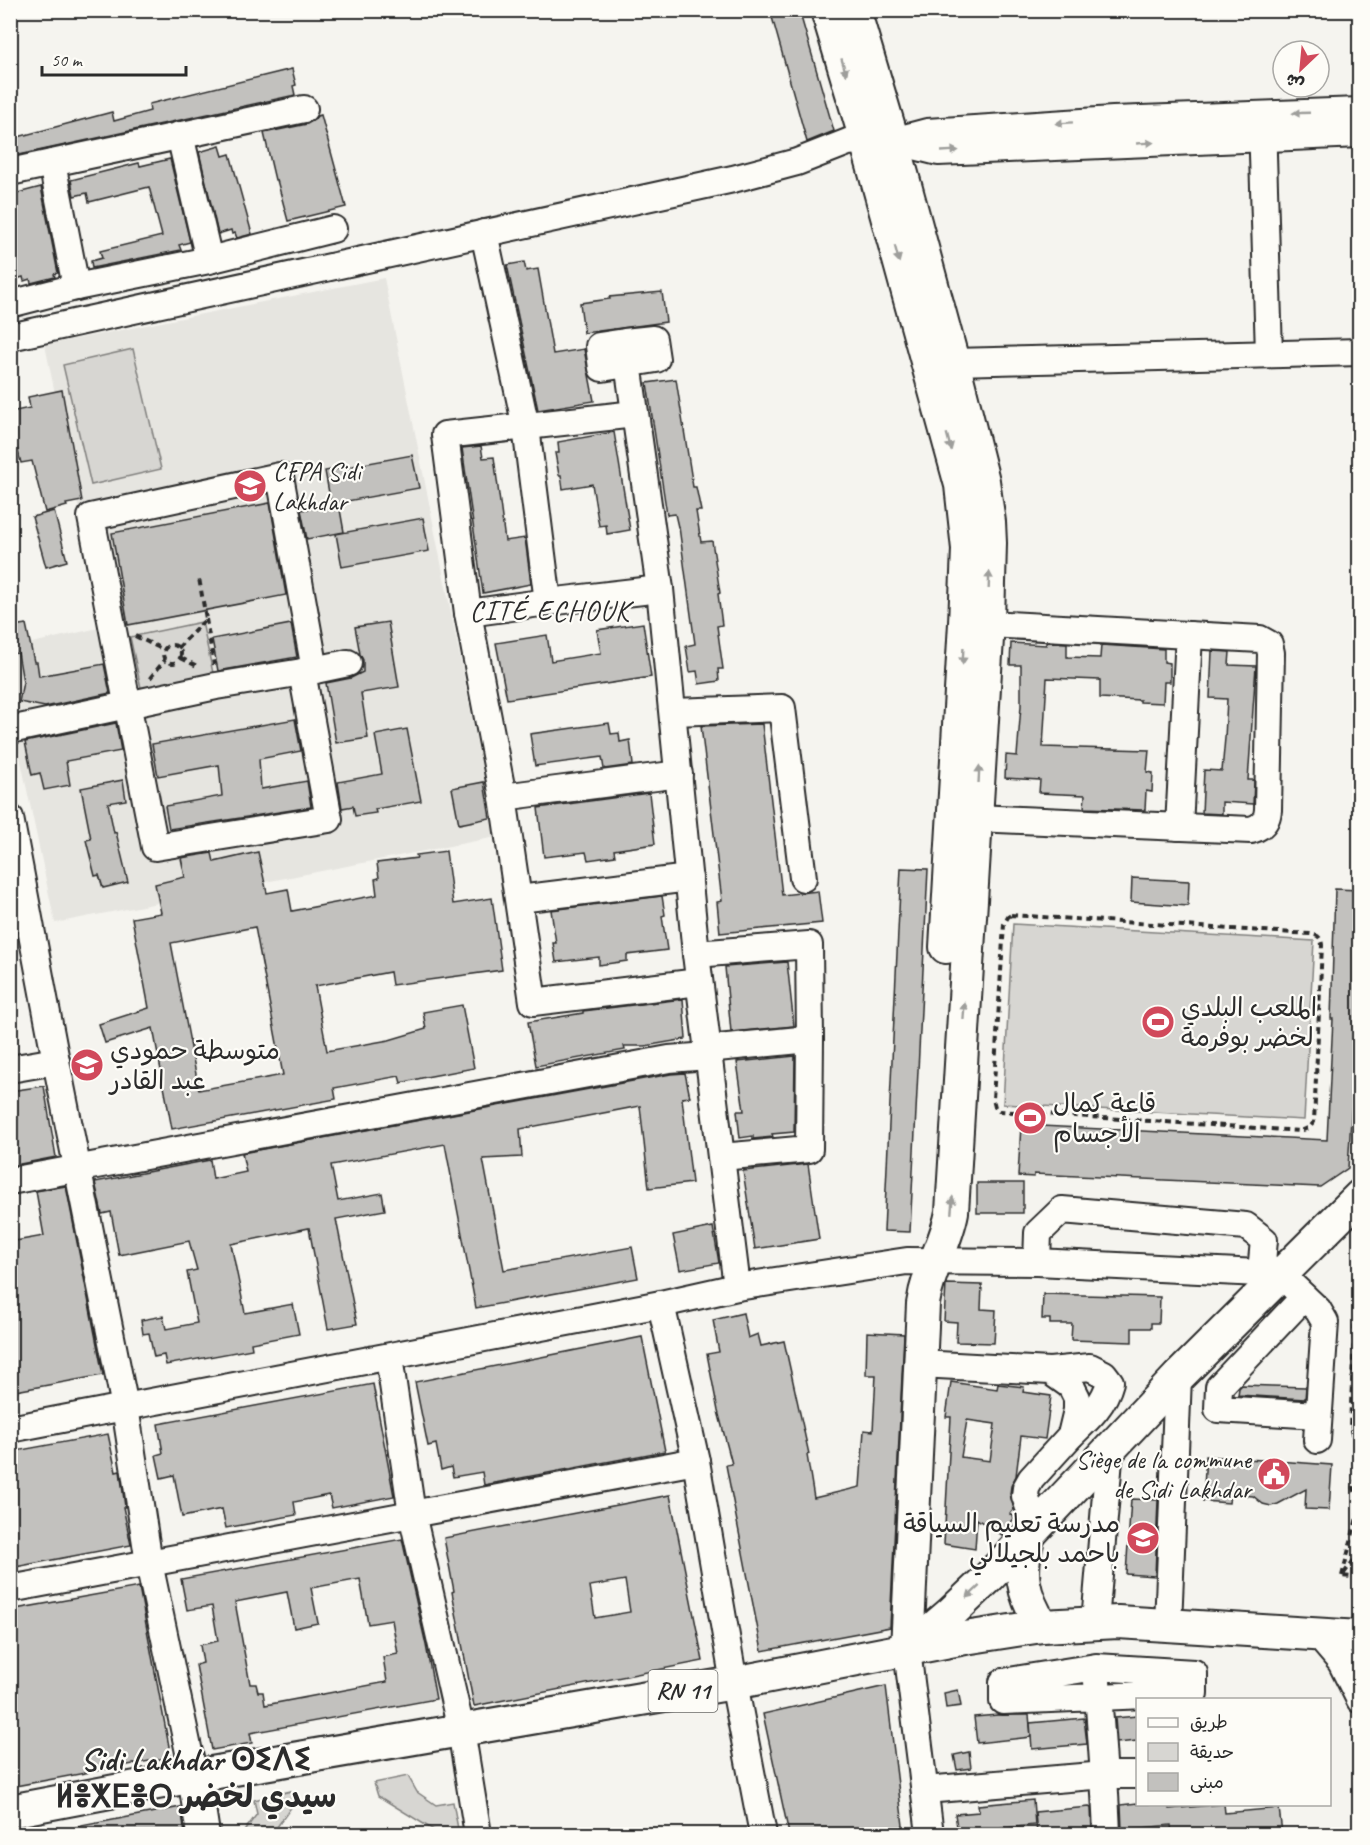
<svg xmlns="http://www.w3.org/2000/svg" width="1370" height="1845" font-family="Caveat,'Playpen Sans Arabic','Noto Sans Tifinagh',sans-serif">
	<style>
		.built { fill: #e6e5e0 }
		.green { fill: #d7d6d2; stroke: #81807e; stroke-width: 1.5 }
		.building { fill: #c2c1be; stroke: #2b2b2b; stroke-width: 1.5; fill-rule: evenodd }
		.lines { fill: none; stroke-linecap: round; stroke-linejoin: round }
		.minor-casing { stroke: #2b2b2b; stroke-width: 30 }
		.major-casing { stroke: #2b2b2b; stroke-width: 36 }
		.path { stroke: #2b2b2b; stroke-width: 4; stroke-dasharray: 6 4.5; stroke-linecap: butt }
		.minor { stroke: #fdfcf7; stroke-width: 26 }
		.major { stroke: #fdfcf7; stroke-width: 32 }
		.oneway { fill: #9e9e9b }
		.labels { text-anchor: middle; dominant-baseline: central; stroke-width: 4.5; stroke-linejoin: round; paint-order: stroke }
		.shield { fill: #fdfcf7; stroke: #6a6a68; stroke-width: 1.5 }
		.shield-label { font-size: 24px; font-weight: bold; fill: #2b2b2b }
		.poi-label { font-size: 26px; fill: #2b2b2b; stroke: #fdfcf7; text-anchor: start }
		.quarter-label { font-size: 28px; letter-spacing: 1.5px; fill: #2b2b2b; stroke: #fdfcf7 }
		.district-label { font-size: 32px; font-weight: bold; fill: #2b2b2b; stroke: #fdfcf7 }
	</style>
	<rect width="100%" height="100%" fill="#f5f4ef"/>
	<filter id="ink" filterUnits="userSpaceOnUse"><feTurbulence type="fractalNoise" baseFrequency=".0167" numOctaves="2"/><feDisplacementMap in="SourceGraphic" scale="12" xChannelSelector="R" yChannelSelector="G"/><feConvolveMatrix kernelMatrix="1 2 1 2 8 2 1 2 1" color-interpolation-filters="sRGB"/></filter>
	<g filter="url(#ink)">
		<!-- built -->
		<path class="built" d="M384 278 496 837 55 923 11 714 10 648 103 627 45 345Z"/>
		<!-- green -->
		<g class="green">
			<path d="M133 349 161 469 91 485 63 365Z"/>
			<path d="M202 622 213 673 141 688 130 637Z"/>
			<path d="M1013 924 1314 941 1304 1120 1003 1104Z"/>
			<path d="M408 1776 417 1792 436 1805 453 1802 459 1834H440L378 1796 374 1783Z"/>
			<path d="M291 1791 295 1802 272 1834H242L257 1814 254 1800Z"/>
		</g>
		<!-- building -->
		<g class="building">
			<path d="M770 10H799L834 131 807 142Z"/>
			<path d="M292 69 296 85 293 86 295 95 10 157V139L112 112 114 121 150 111 149 104Z"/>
			<path d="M321 115 346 207 288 221 277 180H275L264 133 307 124 314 120 317 116Z"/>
			<path d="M220 146 223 156 230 154 252 234 237 238 235 233 232 234 231 230 218 234 199 152Z"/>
			<path d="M170 159 190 242 179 245 181 250 92 268 91 261 102 258 100 251 162 236 149 187 89 202 87 193 74 196 71 180 139 163 140 166Z"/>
			<path d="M41 187 58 273 54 274 55 277 31 283 30 279 24 281 23 277 13 280 10 269V195Z"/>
			<path d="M524 262 526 271 538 269 553 354 584 349 594 401 538 410 507 265Z"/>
			<path d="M662 292 666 322 584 333 580 303 610 299 609 297Z"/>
			<path d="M676 379 693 487H696L701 511H696L701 542 712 541 720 593 718 594 722 625 717 626 723 669H718L719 681 699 684 697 671 690 672 686 646 695 644 679 527H678L675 514 667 515 647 383Z"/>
			<path d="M62 390 82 501 66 504 67 506 45 512 32 461 21 463 10 421V412L30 408 28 397Z"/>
			<path d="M614 432 630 530 607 534 606 525 599 526 592 484 563 489 561 475H559L555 453H559L558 442Z"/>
			<path d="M481 446 483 458 494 457 505 541 525 538 531 584 483 593 462 448Z"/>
			<path d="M412 455 419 488 331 504 325 471Z"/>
			<path d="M270 503 286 595 128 625 112 533Z"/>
			<path d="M339 504 344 532 307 539 301 510Z"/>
			<path d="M54 511 67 561 46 567 32 517Z"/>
			<path d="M423 518 429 551 342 567 336 534Z"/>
			<path d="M388 622 399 687 361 693 368 738 336 743 326 683 351 678 363 672V660L360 654 355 627Z"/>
			<path d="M643 623 651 677 507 699 496 643 547 635 551 661 601 653 597 630Z"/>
			<path d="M26 624 34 662H37L39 676 104 664 110 693 45 707 19 702 23 682 18 653 10 654V639L15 638 13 626Z"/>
			<path d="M291 624 297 657 218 671 212 639Z"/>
			<path d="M1046 642 1067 643V657L1100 658 1101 645 1164 649V662L1170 663V682H1164L1163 703 1140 702V700L1100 698V680L1047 678 1043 747 1149 750 1147 772 1153 773 1152 792 1146 791 1145 810 1084 808 1085 795 1039 793 1040 780 1005 778 1006 755 1017 756 1021 706V665H1010L1011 643 1046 645Z"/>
			<path d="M1212 651 1230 652 1229 665 1256 666 1248 780H1254L1253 804 1222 802V814L1202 813 1204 770 1222 771 1225 738 1227 699 1210 698Z"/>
			<path d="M295 719 301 751 259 759 261 789 307 781 311 807 169 829 165 806 222 796 219 765 158 776 152 744Z"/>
			<path d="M116 723 121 751 66 761 70 785 44 790 40 773 32 775 25 742Z"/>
			<path d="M609 723 611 734 619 733 620 742 630 740 633 765 604 769 602 757 535 766 530 734Z"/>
			<path d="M762 724 782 895 818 891 822 923 720 933 717 902 722 901 701 726Z"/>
			<path d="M407 729 421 801 375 809 376 813 355 816 353 806 342 808 338 782 382 774 375 735Z"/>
			<path d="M123 780 126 800 108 803 114 833 116 832 128 882 103 888 99 875 95 876 86 840 91 839 81 788Z"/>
			<path d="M484 782 490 818 459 824 452 788Z"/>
			<path d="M649 793 655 844 614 850 615 856 588 860 586 852 544 857 538 808Z"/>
			<path d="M446 851 453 904 492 898 502 970 392 985 390 972 315 986 327 1051 389 1040 426 1029 423 1012 462 1005 474 1068 426 1077 401 1083 399 1076 334 1088 336 1099 172 1129 153 1028 105 1043 99 1024 149 1008 132 918 161 913 155 884 185 877 181 858 212 853 214 862 258 852 267 893 288 889 292 911 377 895 375 879 379 878 377 863 417 858 416 855ZM255 927 283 1075 199 1090 171 943Z"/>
			<path d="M901 868 928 869 910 1232 884 1231Z"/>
			<path d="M1132 878 1189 881 1188 906 1131 902Z"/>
			<path d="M1335 889 1359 890 1358 982H1359V1005H1358L1348 1168 1320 1187 1034 1174V1177L1018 1176 1021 1125 1327 1140 1333 1019H1331Z"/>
			<path d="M662 896 665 915 662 916 667 950 627 955V961L599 965V957L556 962 553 943H556L551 910Z"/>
			<path d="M787 962 794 1026 731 1032 725 967Z"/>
			<path d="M683 999 686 1039 645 1046H624L625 1050 536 1066 528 1022 583 1013V1011Z"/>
			<path d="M795 1056 794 1132 772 1134 773 1137 753 1139V1136L740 1138 737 1111H744L737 1062Z"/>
			<path d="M685 1073 690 1097 682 1098 692 1183 649 1188 640 1106 520 1129 522 1157 483 1159 504 1270 632 1247 638 1278 476 1308 445 1144 331 1165 338 1201 382 1193 385 1210 336 1219 357 1324 328 1329 309 1228 231 1244 245 1313 293 1304 299 1334 251 1343 252 1349 166 1365 164 1355 154 1357 149 1333 143 1334 141 1320 163 1316 166 1329 197 1323 187 1272 197 1270 189 1241 119 1255 111 1212 102 1214 95 1182 210 1160 213 1179 246 1172 242 1153 671 1074Z"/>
			<path d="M44 1086 56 1157 10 1166V1091Z"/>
			<path d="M808 1164 819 1239 755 1249 743 1171Z"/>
			<rect x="977" y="1183" width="46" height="30"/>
			<path d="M66 1186 103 1375 10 1392V1242L44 1236 36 1191Z"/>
			<path d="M713 1227 719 1263 680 1270 673 1235Z"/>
			<path d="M946 1284 982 1285 981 1309 996 1310 994 1343 956 1342 957 1322 944 1321Z"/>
			<path d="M1043 1294 1160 1297 1159 1323H1151V1328H1132V1342L1071 1340 1072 1324H1050V1319H1042Z"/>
			<path d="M743 1313 748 1338 758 1334 761 1346 784 1341 809 1454 807 1455 814 1498 860 1487 864 1430 873 1431 876 1375H866L867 1332 904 1334 890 1627 762 1651 726 1465 732 1464 718 1411 707 1354 719 1352 713 1320Z"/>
			<path d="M642 1337 665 1451 484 1485 482 1472 453 1477 451 1467 441 1470 436 1444 428 1446 415 1382Z"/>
			<path d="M951 1382 997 1389 998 1384 1024 1387 1023 1392 1051 1396 1045 1439 1021 1436 1016 1476 1011 1486 1010 1494 1014 1509 1010 1514 1015 1517 1002 1535 977 1519 975 1549 944 1544 951 1417H946ZM967 1420 995 1424 990 1461 961 1457Z"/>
			<path d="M373 1384 394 1496 332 1508 329 1495 294 1502 296 1515 226 1528 222 1509 182 1517 174 1475 161 1478 156 1455 163 1453 158 1424Z"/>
			<path d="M1242 1385 1306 1387 1305 1399 1238 1395 1239 1388Z"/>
			<path d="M108 1434 116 1472 120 1471 125 1507H123L131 1545 10 1568V1452Z"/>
			<path d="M1206 1456 1332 1465 1329 1510 1305 1509 1306 1489 1278 1504 1271 1506 1263 1504 1253 1496 1230 1494 1229 1503 1203 1501Z"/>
			<path d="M670 1495 703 1661 474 1706 452 1592 454 1591 444 1538ZM625 1580 630 1612 595 1618 590 1586Z"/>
			<path d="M1131 1499 1158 1500 1155 1576 1126 1574Z"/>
			<path d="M402 1539 426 1645 436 1699 250 1733 252 1743 212 1750 196 1665 203 1663 200 1645 218 1641 212 1606 187 1610 181 1579ZM360 1579 368 1624 392 1620 398 1654 383 1657 387 1682 265 1705 263 1692H258L256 1684H250L235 1602 287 1592 294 1628 318 1623 311 1588Z"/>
			<path d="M139 1587 171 1757 10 1787V1610Z"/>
			<path d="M886 1686 904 1834H789L763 1714Z"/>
			<path d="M958 1690 961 1706 946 1708 944 1693Z"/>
			<path d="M998 1715H1029L1031 1737 977 1743 974 1717Z"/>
			<path d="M1137 1716V1741L1117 1743 1115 1718Z"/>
			<path d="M1084 1718 1087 1744 1032 1749 1030 1723Z"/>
			<path d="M969 1752 971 1768 957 1770 954 1755Z"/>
			<path d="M1033 1800 1035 1825 958 1833 955 1814 979 1812 978 1805Z"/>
			<path d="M1137 1803V1804H1168L1169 1809 1224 1804 1225 1813 1279 1808 1282 1833 1227 1834 1226 1829 1172 1834 1171 1825 1122 1830 1121 1805Z"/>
			<path d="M181 1807 185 1834H77L76 1827Z"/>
			<path d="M1089 1807 1091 1808 1092 1832 1067 1834H1037L1035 1812Z"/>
		</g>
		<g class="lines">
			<defs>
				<g id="minor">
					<path d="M1262 121 1269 354"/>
					<path d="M180 135 209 260"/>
					<path d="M894 141 938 152 1360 134"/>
					<path d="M52 163 76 287"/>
					<path d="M10 172 304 109"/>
					<path d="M484 233 526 427 548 602"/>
					<path d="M10 304 76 287 209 260 333 229"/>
					<path d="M10 337 733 179 797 162 848 142 866 140 893 141 927 132 1113 120 1360 111"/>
					<path d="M625 342 599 346 602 368 656 359 653 339 625 342 660 589 696 954 737 1287"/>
					<path d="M953 362 1360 352"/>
					<path d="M635 414 445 435 468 613 503 797 533 1002 699 982"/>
					<path d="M468 613 548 602 660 589"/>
					<path d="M971 623 1260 639 1269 644 1271 653 1268 810C1267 821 1262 827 1251 830L976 818"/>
					<path d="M302 672 329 819 155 847 91 517 280 476 315 670"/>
					<path d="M673 712 782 708 803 878"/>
					<path d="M10 730 216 686 315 670 348 663"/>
					<path d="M503 797 679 774"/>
					<path d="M10 818 56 1061 125 1407 149 1563 194 1776"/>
					<path d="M1179 827 1189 635"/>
					<path d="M519 899 689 878"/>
					<path d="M696 954 809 945 810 1039 707 1049"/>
					<path d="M10 1069 56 1061"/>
					<path d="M721 1157 809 1149 810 1039"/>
					<path d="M10 1181 669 1059 708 1056"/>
					<path d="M1037 1262 1038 1233 1062 1210 1246 1226 1264 1240 1261 1273"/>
					<path d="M1304 1297 1219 1387 1218 1409 1318 1415"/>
					<path d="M661 1304 696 1461 734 1683 763 1834"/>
					<path d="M389 1357 412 1514 461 1730 478 1834"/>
					<path d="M920 1364 1050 1371 1071 1386 1077 1398V1410L1071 1435 1031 1479 1026 1488 1025 1496 1036 1528"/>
					<path d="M1050 1371 1090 1367 1104 1374 1110 1382C1104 1405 1088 1419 1071 1435"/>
					<path d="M10 1429 661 1304 737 1287 907 1261 1037 1262 1280 1274 1318 1310 1325 1322 1317 1440"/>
					<path d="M10 1589 696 1461"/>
					<path d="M1095 1622 1110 1448"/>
					<path d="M1168 1625 1178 1377"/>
					<path d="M1318 1635 1341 1662 1360 1700"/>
					<path d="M907 1650 930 1834"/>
					<path d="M1096 1667 1194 1673V1693L1003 1701V1682L1096 1667C1100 1723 1105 1778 1107 1834"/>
					<path d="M925 1790 1105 1775H1138"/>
				</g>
				<g id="major">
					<path d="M827 10 866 140 961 485 968 549 965 623 946 947"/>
					<path d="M854 10 893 141 953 362 983 481 989 522 990 543 988 622 952 1212C946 1245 928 1269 923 1304L907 1650"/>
					<path d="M1029 1535C1018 1572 1022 1594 1042 1626"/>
					<path d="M908 1650 950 1614 990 1576 1178 1377 1360 1196"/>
					<path d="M194 1776 203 1834"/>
					<path d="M10 1811 194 1776 734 1683 965 1638 1042 1626 1118 1622 1360 1637"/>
				</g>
			</defs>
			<!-- minor casing -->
			<use href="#minor" class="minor-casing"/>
			<!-- major casing -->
			<use href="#major" class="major-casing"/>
			<!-- path -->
			<g class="path">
				<path d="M206 619 214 665"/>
				<path d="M135 636 164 650"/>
				<circle cx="172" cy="654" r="9"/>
				<path d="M178 648 206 619 199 578"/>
				<path d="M181 658 199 667"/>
				<path d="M150 678 165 660"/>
				<path d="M1011 915 1310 934C1318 935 1321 937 1322 945L1314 1122 1310 1127 1301 1131 999 1111 995 1107 993 1099 1004 924 1008 917Z"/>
				<path d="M1360 1297H1356L1350 1426 1360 1466"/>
				<path d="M1353 1367 1360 1368"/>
				<path d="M1350 1426 1360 1427"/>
				<path d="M1360 1478C1351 1483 1352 1492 1360 1498"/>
				<path d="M1360 1552 1342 1576 1360 1578"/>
				<path d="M1342 1576 1360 1506"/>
			</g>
			<!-- minor -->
			<use href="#minor" class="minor"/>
			<!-- major -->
			<use href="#major" class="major"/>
		</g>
		<!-- one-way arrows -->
		<defs><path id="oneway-solid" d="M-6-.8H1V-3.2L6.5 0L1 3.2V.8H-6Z" transform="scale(1.5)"/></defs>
		<g class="oneway">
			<use href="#oneway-solid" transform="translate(844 67) rotate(73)"/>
			<use href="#oneway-solid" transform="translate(1301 113) rotate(178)"/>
			<use href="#oneway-solid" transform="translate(1064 123) rotate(176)"/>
			<use href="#oneway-solid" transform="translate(1145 143) rotate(-3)"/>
			<use href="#oneway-solid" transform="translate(950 151) rotate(-3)"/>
			<use href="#oneway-solid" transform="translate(897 254) rotate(75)"/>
			<use href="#oneway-solid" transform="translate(949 442) rotate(75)"/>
			<use href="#oneway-solid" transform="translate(989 580) rotate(-88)"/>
			<use href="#oneway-solid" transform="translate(963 656) rotate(93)"/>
			<use href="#oneway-solid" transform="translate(979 774) rotate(-87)"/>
			<use href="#oneway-solid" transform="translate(964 1011) rotate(-86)"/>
			<use href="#oneway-solid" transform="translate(952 1205) rotate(-85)"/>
			<use href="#oneway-solid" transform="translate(973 1592) rotate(137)"/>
		</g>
	</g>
	<!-- icons -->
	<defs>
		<symbol id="university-disc" viewBox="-11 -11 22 22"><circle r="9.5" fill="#d1495b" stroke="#fdfcf7"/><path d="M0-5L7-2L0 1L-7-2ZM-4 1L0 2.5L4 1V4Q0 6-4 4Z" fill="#fff"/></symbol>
		<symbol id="stadium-disc" viewBox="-11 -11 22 22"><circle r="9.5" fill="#d1495b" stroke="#fdfcf7"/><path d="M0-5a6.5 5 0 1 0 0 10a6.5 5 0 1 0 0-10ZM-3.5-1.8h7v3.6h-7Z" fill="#fff"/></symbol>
		<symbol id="school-disc" viewBox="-11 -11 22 22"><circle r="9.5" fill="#d1495b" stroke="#fdfcf7"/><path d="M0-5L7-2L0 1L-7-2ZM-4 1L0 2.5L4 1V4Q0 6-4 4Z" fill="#fff"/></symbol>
		<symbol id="civic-disc" viewBox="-11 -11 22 22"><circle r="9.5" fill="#d1495b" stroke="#fdfcf7"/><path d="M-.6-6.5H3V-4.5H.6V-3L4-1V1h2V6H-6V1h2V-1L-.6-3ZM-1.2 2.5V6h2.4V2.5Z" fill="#fff"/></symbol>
	</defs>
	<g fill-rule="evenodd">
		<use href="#university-disc" x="231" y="467" width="38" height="38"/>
		<use href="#stadium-disc" x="1139" y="1003" width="38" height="38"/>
		<use href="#school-disc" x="68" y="1046" width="38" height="38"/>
		<use href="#stadium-disc" x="1011" y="1099" width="38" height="38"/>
		<use href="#civic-disc" x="1255" y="1455" width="38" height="38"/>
		<use href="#school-disc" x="1124" y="1519" width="38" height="38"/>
	</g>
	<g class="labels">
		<!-- shield labels -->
		<rect class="shield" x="648.5" y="1670" width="69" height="42" rx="4.5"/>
		<g class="shield-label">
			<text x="683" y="1691">RN 11</text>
		</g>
		<!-- poi labels -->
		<g class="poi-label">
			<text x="273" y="471">CFPA Sidi<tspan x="273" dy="30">Lakhdar</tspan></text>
			<text x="1181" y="1007">الملعب البلدي<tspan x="1181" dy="30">لخضر بوفرمة</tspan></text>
			<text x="110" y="1050">متوسطة حمودي<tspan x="110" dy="30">عبد القادر</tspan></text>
			<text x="1053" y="1103">قاعة كمال<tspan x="1053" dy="30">الأجسام</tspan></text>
			<text x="1251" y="1459" text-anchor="end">Siège de la commune<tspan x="1251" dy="30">de Sidi Lakhdar</tspan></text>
			<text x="1120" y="1523" text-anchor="end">مدرسة تعليم السياقة<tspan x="1120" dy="30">باحمد بلجيلالي</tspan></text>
		</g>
		<!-- quarter labels -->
		<g class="quarter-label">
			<text x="550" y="610">CITÉ ECHOUK</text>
		</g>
		<!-- district labels -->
		<g class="district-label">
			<text x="196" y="1759">Sidi Lakhdar ⵙⵉⴷⵉ<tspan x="196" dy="37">ⵍⴻⵅⴹⴻⵔ سيدي لخضر</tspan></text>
		</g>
	</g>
	<!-- margin -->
	<rect width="1370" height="1845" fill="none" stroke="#fdfcf7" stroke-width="36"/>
	<rect x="18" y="18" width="1334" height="1809" fill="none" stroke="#2b2b2b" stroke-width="2" filter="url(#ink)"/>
	<!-- legend -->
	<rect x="1136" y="1698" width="195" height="108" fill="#fdfcf7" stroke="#a9a8a5" stroke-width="1.5"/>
	<rect x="1148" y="1718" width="30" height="9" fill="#fdfcf7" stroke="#a9a8a5" stroke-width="1.5"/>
	<text x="1190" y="1728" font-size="18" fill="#2b2b2b">طريق</text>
	<rect x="1148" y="1743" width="30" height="18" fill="#d7d6d2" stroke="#a9a8a5" stroke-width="1.5"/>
	<text x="1190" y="1758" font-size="18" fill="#2b2b2b">حديقة</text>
	<rect x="1148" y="1773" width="30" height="18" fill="#c2c1be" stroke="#a9a8a5" stroke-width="1.5"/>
	<text x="1190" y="1788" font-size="18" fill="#2b2b2b">مبنى</text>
	<!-- north arrow -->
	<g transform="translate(1301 69) rotate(206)"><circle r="28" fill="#fdfcf7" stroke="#a9a8a5" stroke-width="1.5"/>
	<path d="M0-4.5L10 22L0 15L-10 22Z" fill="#d1495b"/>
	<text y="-9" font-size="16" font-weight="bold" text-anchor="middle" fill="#2b2b2b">ش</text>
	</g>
	<!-- scale -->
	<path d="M42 66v9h144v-9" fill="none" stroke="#2b2b2b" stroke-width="3"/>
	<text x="51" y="66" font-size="18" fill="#2b2b2b" stroke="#fdfcf7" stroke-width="4.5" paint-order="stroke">50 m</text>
</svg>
